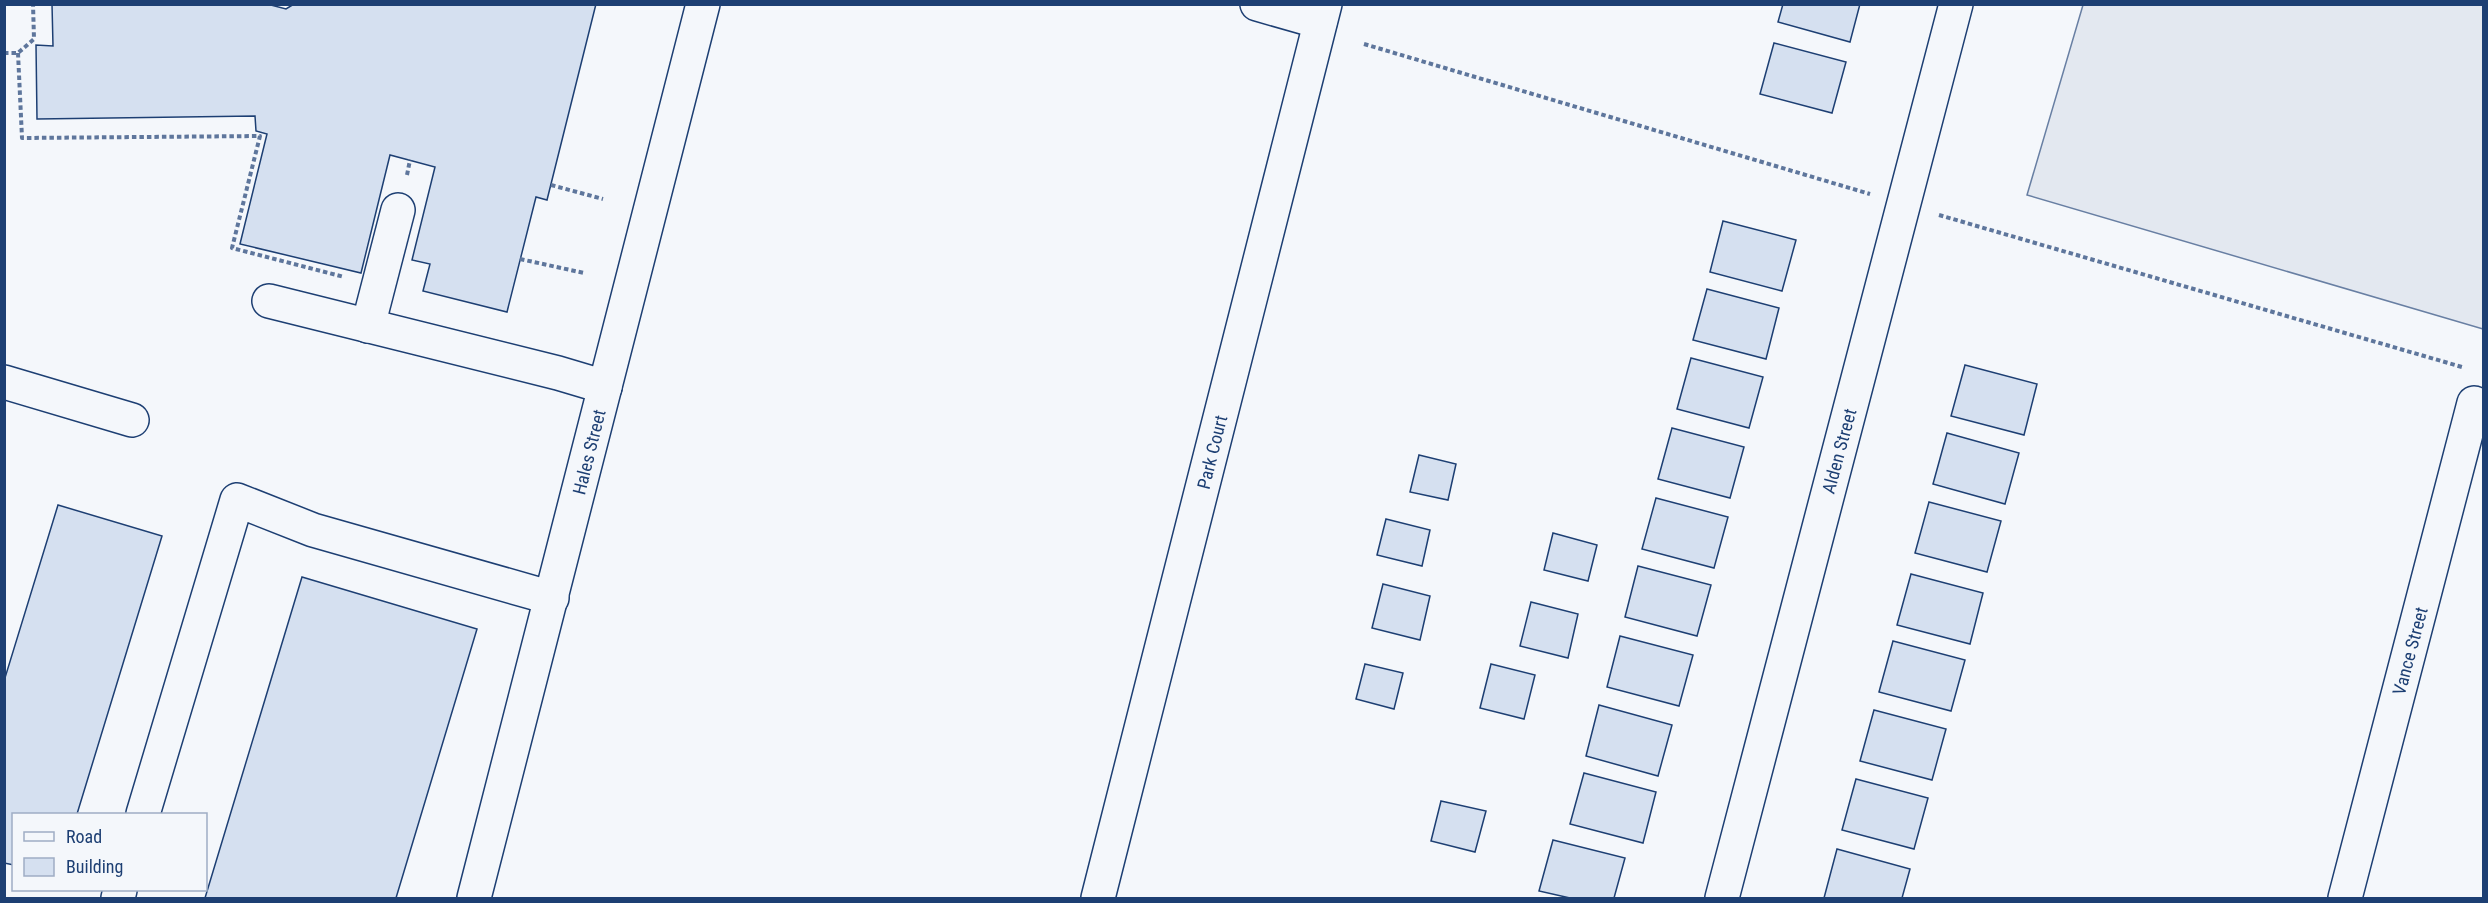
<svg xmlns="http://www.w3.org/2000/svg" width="2488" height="903" font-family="'Roboto Condensed',sans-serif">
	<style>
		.parking { fill: #e3e8f0; stroke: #687fa3; stroke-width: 1.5 }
		.building { fill: #d5e0f0; stroke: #1d3f73; stroke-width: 1.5 }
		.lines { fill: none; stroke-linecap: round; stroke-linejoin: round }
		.minor-casing { stroke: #1d3f73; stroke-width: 36 }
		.path { stroke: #5e769c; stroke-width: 4; stroke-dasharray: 4.5 3; stroke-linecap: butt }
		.minor { stroke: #f4f7fb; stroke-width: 33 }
		.labels { text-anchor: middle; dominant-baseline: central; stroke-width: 4.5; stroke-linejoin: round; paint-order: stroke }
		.street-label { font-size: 18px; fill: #1d3f73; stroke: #f4f7fb }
	</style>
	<rect width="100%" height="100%" fill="#f4f7fb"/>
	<!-- parking -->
	<path class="parking" d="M2083 5H2483V329L2027 195Z"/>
	<!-- building -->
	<g class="building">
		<path d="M52 4H267L286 9 294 4H596L547 200 536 197 507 312 423 291 430 264 412 260 435 167 390 155 361 273 240 244 267 134 256 131 255 116 37 119 36 45 53 46Z"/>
		<path d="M1783 4H1860L1850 42 1778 22Z"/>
		<path d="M1774 43 1846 62 1832 113 1760 94Z"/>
		<path d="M1723 221 1796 240 1782 291 1710 272Z"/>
		<path d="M1707 289 1779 308 1766 359 1693 340Z"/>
		<path d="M1691 358 1763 377 1749 428 1677 409Z"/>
		<path d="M1965 365 2037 384 2024 435 1951 416Z"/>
		<path d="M1672 428 1744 447 1730 498 1658 479Z"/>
		<path d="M1947 433 2019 453 2005 504 1933 484Z"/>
		<path d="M1419 455 1456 464 1448 500 1410 492Z"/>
		<path d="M1656 498 1728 517 1714 568 1642 549Z"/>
		<path d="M1929 502 2001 521 1987 572 1915 553Z"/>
		<path d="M58 505 162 536 77 814H14V865L4 863V681Z"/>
		<path d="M1386 519 1430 530 1422 566 1377 555Z"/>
		<path d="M1553 533 1597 545 1588 581 1544 570Z"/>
		<path d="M1638 566 1711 585 1697 636 1625 617Z"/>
		<path d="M1911 574 1983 593 1970 644 1897 625Z"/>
		<path d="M302 577 477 629 396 898H205Z"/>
		<path d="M1383 584 1430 596 1420 640 1372 628Z"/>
		<path d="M1531 602 1578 614 1568 658 1520 646Z"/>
		<path d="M1620 636 1693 655 1679 706 1607 687Z"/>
		<path d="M1893 641 1965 660 1951 711 1879 692Z"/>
		<path d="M1365 664 1403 673 1394 709 1356 699Z"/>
		<path d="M1491 664 1535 675 1524 719 1480 708Z"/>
		<path d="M1599 705 1672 725 1658 776 1586 756Z"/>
		<path d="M1874 710 1946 729 1932 780 1860 761Z"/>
		<path d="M1584 773 1656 792 1643 843 1570 824Z"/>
		<path d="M1856 779 1928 798 1914 849 1842 830Z"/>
		<path d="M1441 801 1486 811 1475 852 1431 841Z"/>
		<path d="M1553 840 1625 858 1614 898H1570L1539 891Z"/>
		<path d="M1837 849 1910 869 1902 898H1824Z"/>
	</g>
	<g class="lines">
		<defs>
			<g id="minor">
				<path d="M1257 4 1320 22"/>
				<path d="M269 301 558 373 605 387"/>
				<path d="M368 326 398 210"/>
				<path d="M4 382 132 420"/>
				<path d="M143 814 237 500 313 530 552 598"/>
				<path d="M118 898 120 890"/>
				<path d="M474 898 703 4"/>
				<path d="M1098 898 1325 4"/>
				<path d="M1722 898 1956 4"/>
				<path d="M2345 898 2474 403"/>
			</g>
		</defs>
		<!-- minor casing -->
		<use href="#minor" class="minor-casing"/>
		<!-- path -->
		<g class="path">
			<path d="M1364 44 1870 194"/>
			<path d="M4 53H18L34 39 33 4"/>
			<path d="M18 53 22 138 260 136 232 248 344 277"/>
			<path d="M407 175 410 160"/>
			<path d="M551 185 603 199"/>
			<path d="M1939 215 2462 367"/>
			<path d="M520 259 584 273"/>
		</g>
		<!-- minor -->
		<use href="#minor" class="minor"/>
	</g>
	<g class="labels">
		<!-- street labels -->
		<g class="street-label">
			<text transform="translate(1839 451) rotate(-75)">Alden Street</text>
			<text transform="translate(589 452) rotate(-76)">Hales Street</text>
			<text transform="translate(1212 452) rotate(-76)">Park Court</text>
			<text transform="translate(2410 651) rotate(-75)">Vance Street</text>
		</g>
	</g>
	<!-- border -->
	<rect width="2488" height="903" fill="none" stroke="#1d3f73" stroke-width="12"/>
	<!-- legend -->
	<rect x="12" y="813" width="195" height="78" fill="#f4f7fb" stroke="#9eadc5" stroke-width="1.5"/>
	<rect x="24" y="832" width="30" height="9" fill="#f4f7fb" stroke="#9eadc5" stroke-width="1.5"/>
	<text x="66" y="843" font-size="18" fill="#1d3f73">Road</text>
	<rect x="24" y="858" width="30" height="18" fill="#d5e0f0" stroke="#9eadc5" stroke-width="1.5"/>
	<text x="66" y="873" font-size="18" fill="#1d3f73">Building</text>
</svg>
